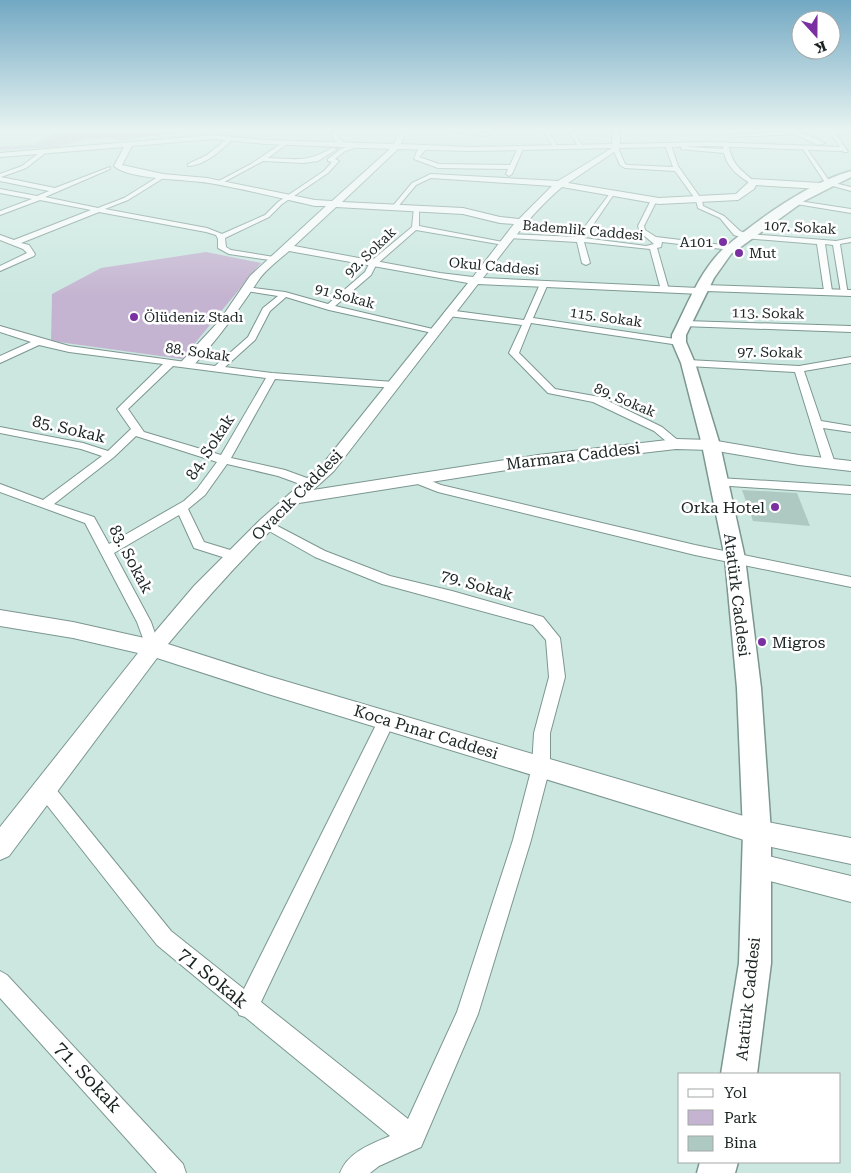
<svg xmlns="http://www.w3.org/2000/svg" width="851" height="1173" font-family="'Roboto Serif',serif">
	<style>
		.green { fill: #c5b4d1 }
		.building { fill: #adc9c2 }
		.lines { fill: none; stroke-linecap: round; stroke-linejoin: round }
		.street-casing { stroke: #7c9690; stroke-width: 2 }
		.secondary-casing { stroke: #7c9690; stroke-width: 2 }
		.primary-casing { stroke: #7c9690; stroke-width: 3 }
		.street { fill: #fff; fill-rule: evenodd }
		.secondary { fill: #fff; fill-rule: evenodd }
		.primary { fill: #fff; fill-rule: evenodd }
		.poi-dot { fill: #7b30a2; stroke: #fff; stroke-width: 2 }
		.labels { text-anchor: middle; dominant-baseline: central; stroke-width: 5; stroke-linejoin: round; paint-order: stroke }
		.far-street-label { font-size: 14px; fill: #1a2422; stroke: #fff }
		.far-poi-label { font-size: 14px; fill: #1a2422; stroke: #fff; text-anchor: start }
		.street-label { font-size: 16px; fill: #1a2422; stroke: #fff }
		.poi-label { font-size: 16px; fill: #1a2422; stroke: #fff; text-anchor: end }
		.near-street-label { font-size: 19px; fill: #1a2422; stroke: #fff }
	</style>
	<rect width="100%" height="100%" fill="#cbe7e0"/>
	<!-- green -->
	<g class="green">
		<path d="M59 131H191L122 140 110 138 87 139 55 147 0 150V147L33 145Z"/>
		<path d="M206 252 261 263 182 359 51 341 52 294 101 268Z"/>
	</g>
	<!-- building -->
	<path class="building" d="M742 490 797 493 810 526 753 521Z"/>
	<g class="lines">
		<defs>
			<g id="street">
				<path d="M332 131H338V137L347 145V147L357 144 360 146 345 151 335 159 339 161 328 173 282 204 269 217 225 238 226 247 231 250 274 257H277V261L229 254 218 248V239L216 235 206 232 99 212 21 243 29 245 35 254 34 256 0 271V266L27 253 23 249 0 240V235L14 240 91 210 40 200 0 215V211L32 199 0 193V189L37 196 49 191 0 181V174L22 166 43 150 48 151 26 168 1 177 55 188 110 167V169L45 197 98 208 124 198 161 175H165V177L128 200 105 209 207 228 222 234 265 215 278 202 324 171 332 162 328 161V159L341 149 347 147H343L333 139Z"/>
				<path d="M451 131H474L489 134 486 136Z"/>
				<path d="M543 131H548L559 149H555Z"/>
				<path d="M569 131H574L583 148H579Z"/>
				<path d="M794 131 796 134 733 137 730 135Z"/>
				<path d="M823 131H851V134L835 133 848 152H844L830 133Z"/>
				<path d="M229 137 234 138C223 149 204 166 188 166V164L207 155Z"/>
				<path d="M285 141 287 144 268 158C296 159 307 163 332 148L337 149 318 161 303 163 263 161 222 183 217 182 251 164Z"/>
				<path d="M687 142 690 144 687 147 723 149 724 144H728C733 166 739 168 755 182L750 183C738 176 727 167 724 153L681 149V147Z"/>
				<path d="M668 143 671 145 678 166 702 200 703 206 724 216 740 231 748 234 836 241 851 238V242L840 244 848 295 841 293 833 245 825 244 832 291 828 293 824 291 817 244 744 238 734 235 720 218 698 208 696 200 675 171 625 168 620 165 613 149 618 148 625 164 628 165 673 167 665 145Z"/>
				<path d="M425 145 428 147 419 157 439 164 510 165 518 148 523 149 512 174 509 176 506 174 508 169 438 168 414 159 417 151Z"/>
				<path d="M801 146H805L830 182 851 187V191L826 184Z"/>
				<path d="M431 174 433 177 416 185 396 209H392V207L412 183Z"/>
				<path d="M611 192 614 194 584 238 646 246 654 244 640 232 638 226 651 200 654 198 657 200 644 226 645 230 656 237 731 246 735 248 731 250 662 242 661 247 657 248 669 290 665 292 661 290 650 249 584 242 590 263 586 265 582 263 577 242 509 238 505 236 509 234 577 237Z"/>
				<path d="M792 200 851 209V213L790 203 789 202Z"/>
				<path d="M414 208 419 209V226L508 243 504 245 416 230 376 265 371 275 335 306 437 330V334L329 310 286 297 270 311 255 340 225 367 272 373 394 382 399 385 394 388 275 379 231 458 285 470 315 481 317 484 311 488 278 476 227 464 205 495 188 509 204 542 240 553 242 556 240 559 235 561 194 548 179 515 114 553 151 622 160 648 158 652 153 654 148 652 137 622 85 523 0 492V484L43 500 102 456 81 449 0 433V427L83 443 108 451 131 429 117 409 163 364 69 352 39 345 0 363V356L31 342 0 332V326L69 346 215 366 248 337 263 308 278 296 246 291V287L285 292 328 304 365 272 370 262 412 227ZM173 366 266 378 221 455 144 432 128 409ZM136 436 217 462 197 489 184 501 109 544 94 517 54 504 114 457Z"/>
				<path d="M540 284 547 286 533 318 682 340 684 342 679 345 531 323 519 353 555 389 600 397 662 427 680 442 682 444 680 446H672L654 431 593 402 548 393 509 353 522 325 448 316 444 313 448 310 524 320Z"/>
				<path d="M685 321 851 326V332L682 326 681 324Z"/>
				<path d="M851 357V363L804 371 821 421 851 426V432L823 428 835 463 829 467 823 463 795 372 688 366 683 363 688 360 799 366Z"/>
				<path d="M414 474 441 485 695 545 851 577V587L695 555 438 492 410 481 408 478Z"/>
				<path d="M719 478 851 486V494L715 485 713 482Z"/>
				<path d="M266 520 325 551 390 576 452 591 543 617 560 638 565 677 550 733V767L531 840 478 1014 421 1147 379 1166 370 1173H340C348 1152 371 1144 390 1136L245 1017 239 1015 238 1012 157 945 39 795 36 789 39 783 45 781 51 783 171 931 244 989 381 715 387 713 393 715 395 720 261 1002 408 1119 457 1012 513 840 532 767 534 733 549 677 546 640 533 625 382 584 315 557 262 527 260 524Z"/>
				<path d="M0 971 7 975 183 1164 186 1173H157L0 998Z"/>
			</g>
			<g id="secondary">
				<path d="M399 131H406L401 144 469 147 612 144V131H620V144L712 142 844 147 845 149 841 151 712 146 620 148 568 183 659 198 736 194 752 179 820 183 824 186 820 189 756 185 754 189 738 200 659 204 562 187C531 213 508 246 483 278L699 288 704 285 851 290V296L706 291 701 294 478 284 334 471 313 490 538 455 676 439 711 440 799 455 851 461V471L799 465 711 450 676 449 538 465 299 503C252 547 209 595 168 644L268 676 757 820 851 838V864L757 844 268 694 157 658 9 856 0 860V827L138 653 73 638 0 626V610L73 622 149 639 194 586 260 520 322 465 468 283 289 251C279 260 265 270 258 281 237 312 218 339 192 367H182L180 364 182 361 220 320 250 276 326 206H315C280 198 244 189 209 183 187 179 129 180 114 166L124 147 0 157V153L213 135 266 140 394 144ZM213 139 266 144 390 149 332 201 315 200 207 178 163 174 122 165 132 146ZM612 148 558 181 431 174 427 176 431 178 552 186 519 219 500 217 463 208 342 202 398 149 469 151ZM336 207 463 214 500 223 514 224 473 277 440 273 294 246Z"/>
				<path d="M788 131H798L825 143 818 145Z"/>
				<path d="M756 853 851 876V902L747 875 743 866 747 857Z"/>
			</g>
			<g id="primary">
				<path d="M851 171V177L804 201 731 254 714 278 686 335V342L695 363 720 445 745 558 761 688 771 832V963L757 1074H721L739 963 743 832 737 688 725 558 702 445 681 363 672 342V335C687 306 699 272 723 249 757 220 808 183 851 171Z"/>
				<path d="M700 1162H738L735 1173H697Z"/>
			</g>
		</defs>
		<!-- street casing -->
		<use href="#street" class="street-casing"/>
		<!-- secondary casing -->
		<use href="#secondary" class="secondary-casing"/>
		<!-- primary casing -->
		<use href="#primary" class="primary-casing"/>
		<!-- street -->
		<use href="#street" class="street"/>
		<!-- secondary -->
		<use href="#secondary" class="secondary"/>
		<!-- primary -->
		<use href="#primary" class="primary"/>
	</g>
	<!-- sky -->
	<linearGradient id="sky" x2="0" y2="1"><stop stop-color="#72a8c3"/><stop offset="0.44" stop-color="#e8f4f1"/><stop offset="1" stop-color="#e8f4f1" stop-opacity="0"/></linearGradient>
	<rect width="851" height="296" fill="url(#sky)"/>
	<!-- markers -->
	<g class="poi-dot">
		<circle cx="723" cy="242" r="5"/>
		<circle cx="739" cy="253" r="5"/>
		<circle cx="134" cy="317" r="5"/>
		<circle cx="775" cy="507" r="5"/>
		<circle cx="762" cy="642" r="5"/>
	</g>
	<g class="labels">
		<!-- far-street labels -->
		<g class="far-street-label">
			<text transform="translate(800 227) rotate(3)">107. Sokak</text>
			<text transform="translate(583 230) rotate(5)">Bademlik Caddesi</text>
			<text transform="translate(370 252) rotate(-44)">92. Sokak</text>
			<text transform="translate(494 266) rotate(5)">Okul Caddesi</text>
			<text transform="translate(345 296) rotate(15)">91 Sokak</text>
			<text transform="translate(768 313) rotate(1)">113. Sokak</text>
			<text transform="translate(606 317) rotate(8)">115. Sokak</text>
			<text transform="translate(198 352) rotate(8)">88. Sokak</text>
			<text transform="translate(770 352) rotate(1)">97. Sokak</text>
			<text transform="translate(625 400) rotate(23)">89. Sokak</text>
		</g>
		<!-- far-poi labels -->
		<g class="far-poi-label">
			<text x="713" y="242" text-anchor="end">A101</text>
			<text x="749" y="253">Mut</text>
			<text x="144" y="317">Ölüdeniz Stadı</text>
		</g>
		<!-- street labels -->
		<g class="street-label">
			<text transform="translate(69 429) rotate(13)">85. Sokak</text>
			<text transform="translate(210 447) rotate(-57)">84. Sokak</text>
			<text transform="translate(573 456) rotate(-7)">Marmara Caddesi</text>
			<text transform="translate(297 495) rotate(-45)">Ovacık Caddesi</text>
			<text transform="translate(131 559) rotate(62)">83. Sokak</text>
			<text transform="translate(477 585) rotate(16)">79. Sokak</text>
			<text transform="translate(737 595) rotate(83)">Atatürk Caddesi</text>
			<text transform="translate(426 732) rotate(17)">Koca Pınar Caddesi</text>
			<text transform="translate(748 999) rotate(-84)">Atatürk Caddesi</text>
		</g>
		<!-- poi labels -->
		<g class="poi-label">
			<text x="765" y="507">Orka Hotel</text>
			<text x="772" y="642" text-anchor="start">Migros</text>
		</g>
		<!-- near-street labels -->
		<g class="near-street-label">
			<text transform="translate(213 978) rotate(39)">71 Sokak</text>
			<text transform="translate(88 1077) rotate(47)">71. Sokak</text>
		</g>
	</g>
	<!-- legend -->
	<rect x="678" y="1073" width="162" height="90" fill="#ffffff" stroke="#a3a7a7"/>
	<rect x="688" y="1089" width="25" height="8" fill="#ffffff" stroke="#a3a7a7"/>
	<text x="724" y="1098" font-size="15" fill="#1a2422">Yol</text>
	<rect x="688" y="1110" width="25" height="15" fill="#c5b4d1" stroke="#a3a7a7"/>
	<text x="724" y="1123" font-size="15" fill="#1a2422">Park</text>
	<rect x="688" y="1136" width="25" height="15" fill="#adc9c2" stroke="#a3a7a7"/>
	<text x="724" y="1148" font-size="15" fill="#1a2422">Bina</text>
	<!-- north arrow -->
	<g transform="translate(816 35) rotate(159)"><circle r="24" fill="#ffffff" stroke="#a3a7a7"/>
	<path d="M0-4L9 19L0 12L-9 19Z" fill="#7b30a2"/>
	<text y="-8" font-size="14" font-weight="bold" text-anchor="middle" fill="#1a2422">K</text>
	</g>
</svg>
